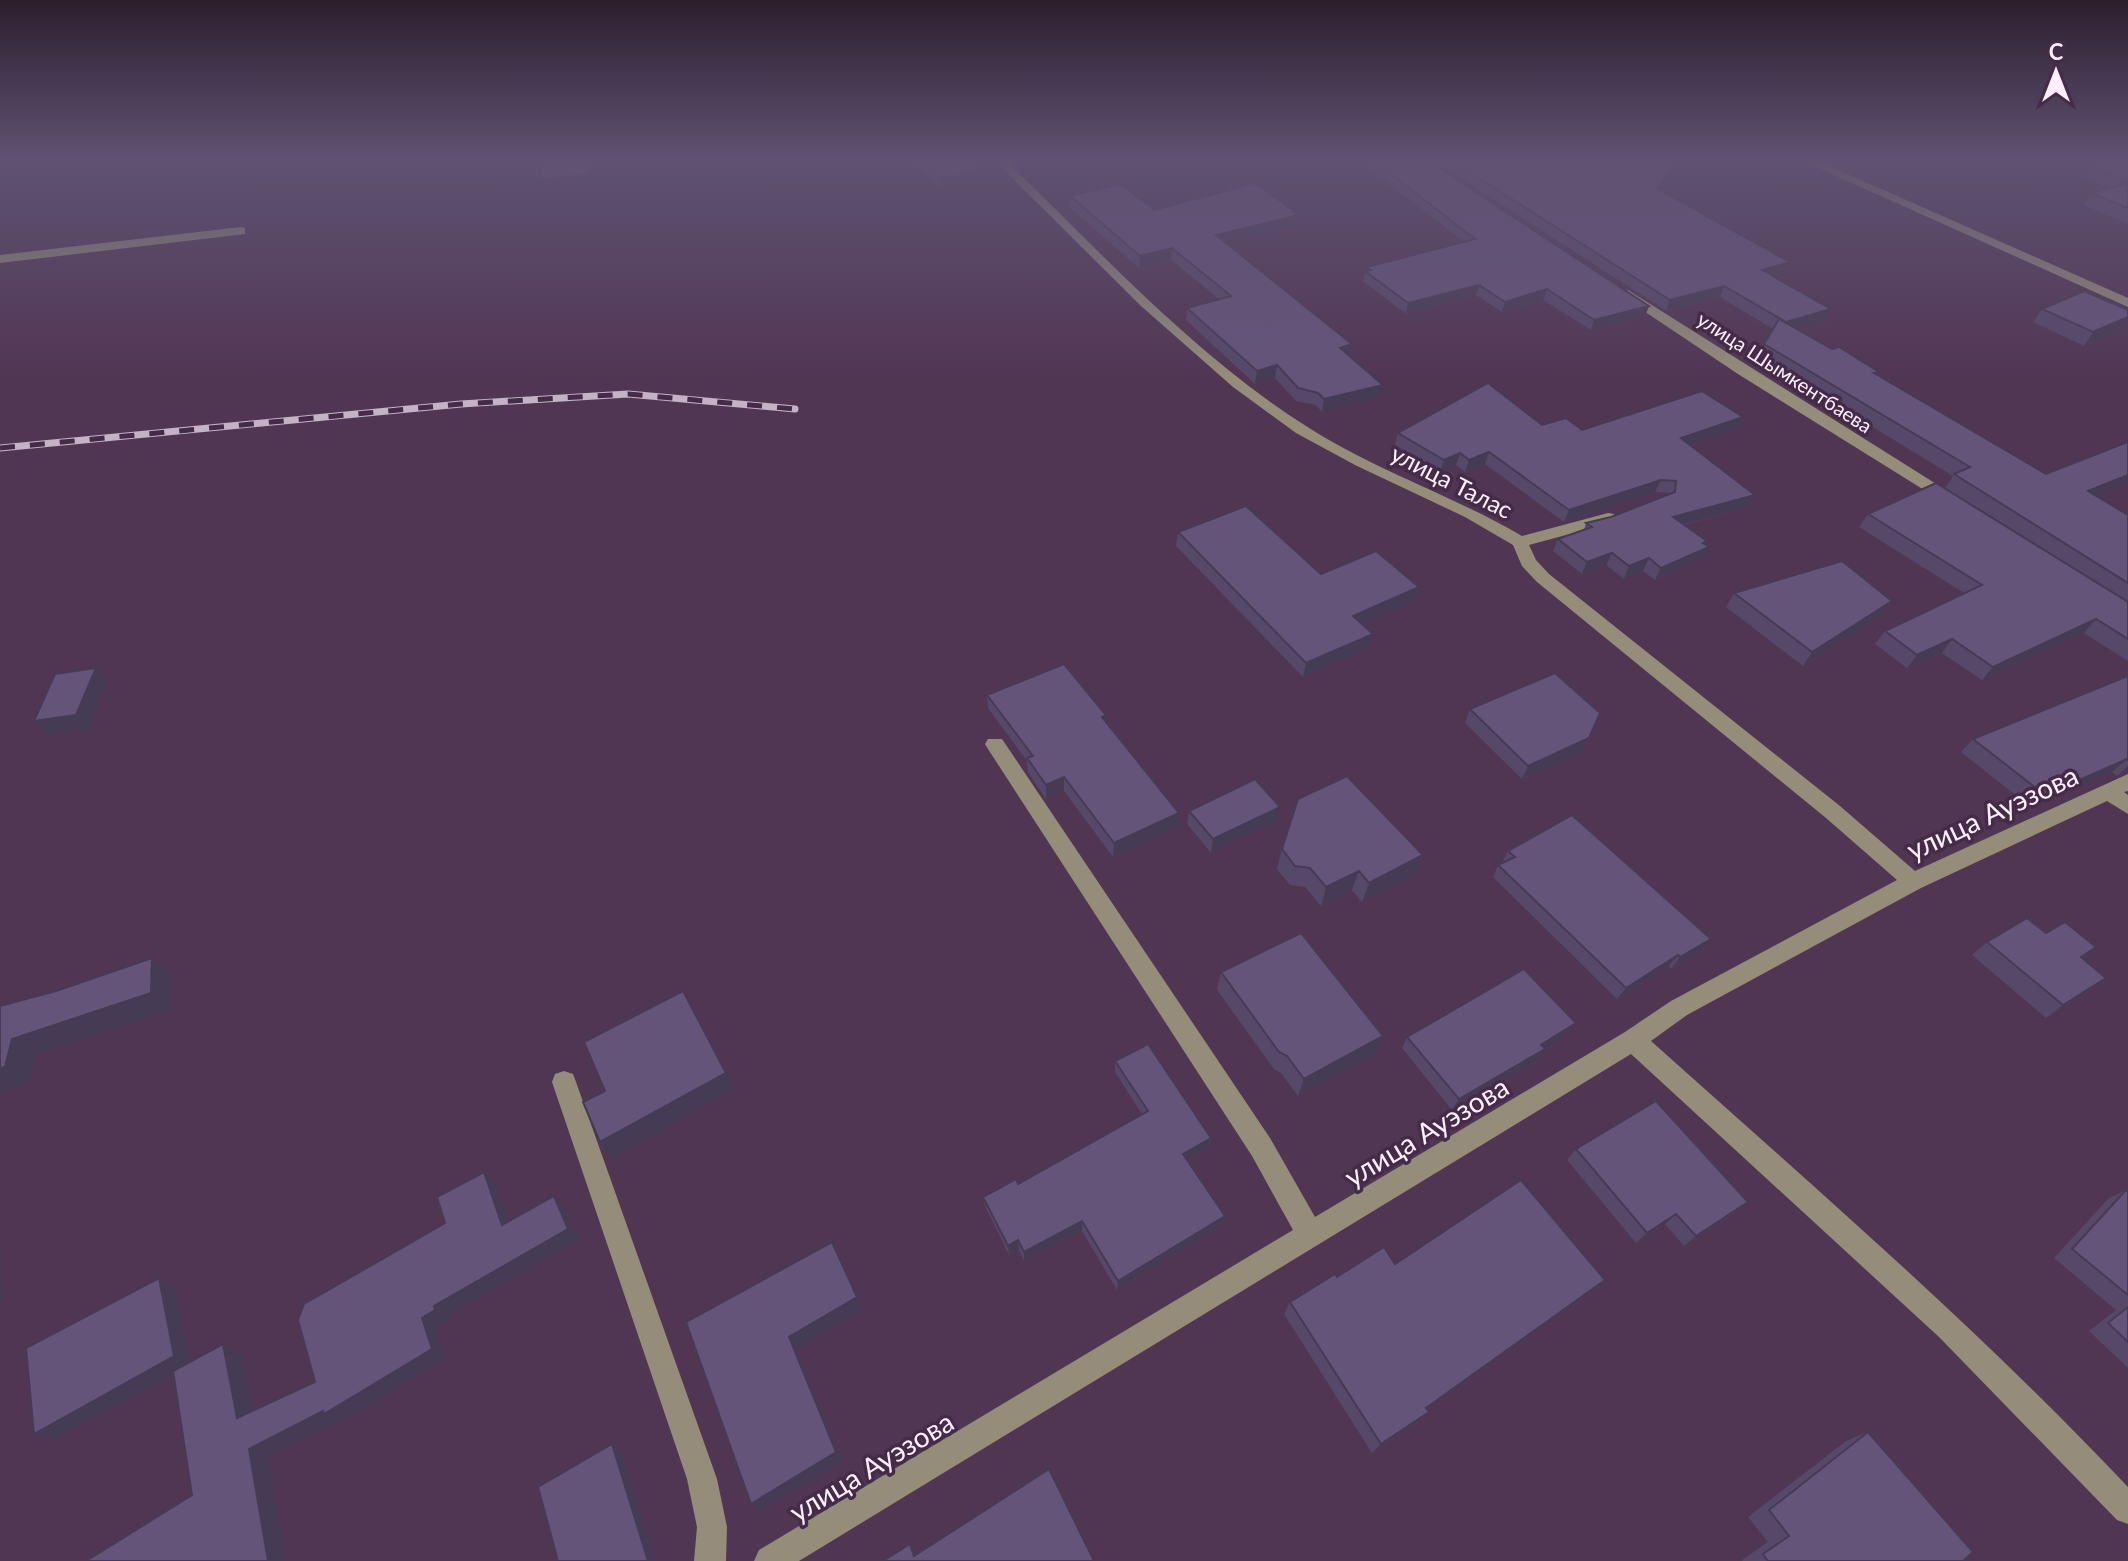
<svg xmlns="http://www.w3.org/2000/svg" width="2128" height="1561" font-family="Lato,sans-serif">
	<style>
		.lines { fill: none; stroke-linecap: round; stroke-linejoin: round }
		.minor { fill: #958c7a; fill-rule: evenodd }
		.rail-casing { stroke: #c4b2c6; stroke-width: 7 }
		.rail { stroke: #462b49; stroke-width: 5; stroke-dasharray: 15; stroke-linecap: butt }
		.wall { fill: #564869 }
		.shaded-wall { fill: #463b55 }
		.building { fill: #64547a; stroke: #463b55; stroke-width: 2 }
		.labels { text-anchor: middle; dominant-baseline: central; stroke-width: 7; stroke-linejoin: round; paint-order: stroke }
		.far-street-label { font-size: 20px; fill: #fdeffe; stroke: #462b49 }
		.street-label { font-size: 24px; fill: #fdeffe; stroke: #462b49 }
		.near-street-label { font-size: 28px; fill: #fdeffe; stroke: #462b49 }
	</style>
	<rect width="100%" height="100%" fill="#513654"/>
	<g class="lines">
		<!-- minor -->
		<g class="minor">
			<path d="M995 161H1006C1100 251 1195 356 1306 426 1374 470 1452 495 1522 536L1608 513 1614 514V522L1529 545 1536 560 1549 574 1840 806 1915 871 2128 774V791L2124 792 2128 795V814L2107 801 1921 888 1687 1015 1651 1041C1813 1186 1978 1328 2128 1487V1524L2117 1520 1939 1337 1631 1054 799 1561H754L759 1550 1293 1230 1252 1156 988 749 985 744 988 739H1002L1270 1138 1315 1217 1625 1032 1671 1001 1897 880 1826 818 1537 582 1522 566 1513 545 1465 517 1355 465 1296 433 1233 387 1141 306Z"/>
			<path d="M1803 161H1818L2128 298V307Z"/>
			<path d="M241 227 245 228V234L0 263V255Z"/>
			<path d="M1628 290 1957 497 1959 500 1957 503H1945L1738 374 1623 297 1621 294Z"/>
			<path d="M564 1071 573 1074 576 1082 717 1479 727 1527 726 1561H694L697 1527 687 1479 552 1082 555 1074Z"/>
		</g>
		<defs>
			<path id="rail" d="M0 448 461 404 628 394 795 409"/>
		</defs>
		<!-- rail casing -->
		<use href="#rail" class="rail-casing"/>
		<!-- rail -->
		<use href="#rail" class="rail"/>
	</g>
	<!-- wall -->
	<g class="wall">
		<path d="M911 161H974L982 179 941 188Z"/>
		<path d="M1360 161H1428L1649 306 1645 316 1591 330 1543 300 1502 312 1476 295 1406 314 1363 281 1367 267 1464 242Z"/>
		<path d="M1435 161H1673L1659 189 1785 272 1772 276 1831 309 1825 320 1796 328 1832 349 1879 372 1877 375 2046 474 2097 496 2128 515V661L2084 633 1982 680 1942 653 1907 668 1875 644 1885 631 1964 593 1859 527 1868 514 1994 519 1945 488 1953 476 1758 357 1773 329 1720 297 1666 311Z"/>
		<path d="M2128 161V224L2083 205 2091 193 2109 188 2084 177 2091 166Z"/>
		<path d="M1070 196 1154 210 1298 227 1227 244 1352 344 1349 356 1380 397 1322 412 1316 405 1296 401 1275 378 1255 384 1186 320 1187 308 1219 299 1171 260 1139 268 1070 208Z"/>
		<path d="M2042 309 2128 310V324L2126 327 2084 346 2033 322Z"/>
		<path d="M1542 425 1582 430 1736 429 1690 445 1755 495 1749 507 1684 525 1705 545 1702 559 1655 580 1643 571 1624 579 1606 565 1582 574 1553 551 1558 539 1584 530 1586 523 1611 517 1670 493 1655 492 1564 522 1485 464 1465 472 1456 465 1440 472 1395 445 1398 433Z"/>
		<path d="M1178 532 1321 574 1419 587 1415 601 1362 624 1373 634 1369 648 1303 677 1176 546Z"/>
		<path d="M1734 593 1882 615 1803 666 1726 607Z"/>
		<path d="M2128 676V770L2117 776 2112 772 2032 808 1961 752 1973 739Z"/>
		<path d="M987 695 1106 722 1178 827 1113 857 1064 791 1046 799 1028 772 1027 761 988 708Z"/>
		<path d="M1470 709 1589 738 1582 752 1522 779 1465 723Z"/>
		<path d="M1189 811 1277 820 1211 853 1187 824Z"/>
		<path d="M1282 849 1423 855 1415 874 1362 902 1352 890 1321 906 1305 887 1290 885 1277 869Z"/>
		<path d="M1508 851 1711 939 1702 951 1671 969 1669 966 1617 999 1493 877 1498 865 1502 863Z"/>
		<path d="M2046 933 2096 947 2083 958 2106 978 2090 990 2046 1018 1972 955 1987 942Z"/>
		<path d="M1221 972 1383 1036 1375 1054 1298 1096 1281 1073 1274 1069 1217 990Z"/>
		<path d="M1568 1035 1544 1050 1537 1060 1452 1110 1402 1048 1407 1037Z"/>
		<path d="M1115 1061 1211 1138 1209 1148 1187 1161 1225 1216 1222 1225 1117 1290 1082 1231 1024 1261 1019 1250 1009 1255 985 1206 983 1197 1018 1184 1142 1114 1115 1072Z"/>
		<path d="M1576 1149 1736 1212 1684 1246 1665 1224 1636 1243 1567 1160Z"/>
		<path d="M2126 1190 2128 1191V1368L2089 1331 2116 1310 2054 1258 2108 1199Z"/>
		<path d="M1395 1264 1605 1280 1591 1292 1427 1409 1419 1421 1372 1453 1284 1314 1290 1302 1337 1277Z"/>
		<path d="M1868 1432 1963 1561H1743L1742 1560 1768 1542 1748 1517 1846 1441Z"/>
	</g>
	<!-- shaded-wall -->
	<g class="shaded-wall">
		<path d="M591 161H594L592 184 544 189 541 179Z"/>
		<path d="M982 169V179L941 188V178Z"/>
		<path d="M1299 215 1298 227 1215 247 1216 235Z"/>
		<path d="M1172 248 1171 260 1139 268 1140 256Z"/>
		<path d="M1790 262 1785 272 1757 280 1762 270Z"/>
		<path d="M1479 285 1476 295 1406 314 1408 303Z"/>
		<path d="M1724 286 1720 297 1666 311 1670 300Z"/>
		<path d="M1547 289 1543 300 1502 312 1505 302Z"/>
		<path d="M1649 306 1645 316 1591 330 1594 320Z"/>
		<path d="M1831 309 1825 320 1780 333 1785 323Z"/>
		<path d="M2128 317V324L2126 327 2084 346 2093 332Z"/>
		<path d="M1352 344 1349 357 1340 348Z"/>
		<path d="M1277 365 1275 378 1255 384 1257 371Z"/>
		<path d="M1383 385 1380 397 1322 412 1324 399Z"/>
		<path d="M1743 417 1736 429 1675 450 1681 438Z"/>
		<path d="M1489 452 1485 464 1465 472 1469 460Z"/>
		<path d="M1460 453 1456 465 1440 472 1444 460Z"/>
		<path d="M2128 475V484L2077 504 2088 491Z"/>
		<path d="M1661 480 1655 492 1564 522 1569 510Z"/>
		<path d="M1755 495 1749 507 1667 529 1673 517Z"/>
		<path d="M1707 541 1703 550 1709 547 1702 559 1655 580 1661 568Z"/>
		<path d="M1612 553 1606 565 1582 574 1587 562Z"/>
		<path d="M1649 558 1643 571 1624 579 1629 566Z"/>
		<path d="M1419 587 1415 601 1350 630 1353 616Z"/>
		<path d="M1892 601 1882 615 1803 666 1812 652Z"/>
		<path d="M2096 619 2084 633 1982 680 1993 667Z"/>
		<path d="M1373 634 1369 648 1303 677 1306 663Z"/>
		<path d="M1952 639 1942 653 1907 668 1917 655Z"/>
		<path d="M96 668 108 682 89 729 48 735 34 721Z"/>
		<path d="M1589 738 1582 752 1522 779 1528 766Z"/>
		<path d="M2127 759 2112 772 2032 808 2045 795Z"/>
		<path d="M2128 766V770L2117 776Z"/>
		<path d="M1064 777V791L1046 799V785Z"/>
		<path d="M1280 807 1277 820 1211 853 1213 839Z"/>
		<path d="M1179 813 1178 827 1113 857 1114 843Z"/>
		<path d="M1423 855 1415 874 1362 902 1369 883Z"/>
		<path d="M1359 871 1352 890 1321 906 1326 887Z"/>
		<path d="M1711 939 1702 951 1671 969 1680 957Z"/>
		<path d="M1678 955 1669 966 1617 999 1626 988Z"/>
		<path d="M152 958 172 975 171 1010 35 1055 30 1083 0 1092V1068L12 1039Z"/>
		<path d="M2106 978 2090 990 2046 1018 2063 1005Z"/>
		<path d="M1576 1023 1568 1035 1544 1050 1537 1060 1452 1110 1459 1099Z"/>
		<path d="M1383 1036 1375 1054 1298 1096 1304 1079Z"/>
		<path d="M726 1073 734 1090 612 1158 600 1142Z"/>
		<path d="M1211 1138 1209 1148 1181 1164 1183 1154Z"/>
		<path d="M484 1172 496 1184 514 1236 502 1225Z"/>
		<path d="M554 1196 564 1207 579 1240 448 1316 449 1320 436 1328 446 1358 341 1422 338 1421 268 1456 287 1561H268L249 1449 422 1318Z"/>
		<path d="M1748 1202 1736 1212 1684 1246 1696 1236Z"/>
		<path d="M1676 1214 1665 1224 1636 1243 1647 1233Z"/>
		<path d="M1225 1216 1222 1225 1117 1290 1118 1281Z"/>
		<path d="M1082 1221V1231L1024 1261V1252Z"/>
		<path d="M1018 1240 1019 1250 1009 1255 1008 1246Z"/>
		<path d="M0 1247 1 1248 4 1302 0 1304Z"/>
		<path d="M159 1278 176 1287 191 1364 55 1440 34 1434Z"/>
		<path d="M1605 1280 1591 1292 1416 1417 1426 1408Z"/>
		<path d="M857 1297 862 1310 797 1349 843 1461 760 1512 751 1504 789 1337Z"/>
		<path d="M223 1344 242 1354 257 1426 237 1418Z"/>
		<path d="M1429 1412 1419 1421 1372 1453 1381 1444Z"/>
		<path d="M612 1444 621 1451 656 1561H648Z"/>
	</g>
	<!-- building -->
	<g class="building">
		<path d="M543 161H591L589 174 541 179Z"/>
		<path d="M921 161H974L982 169 941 178Z"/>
		<path d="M1374 161H1428L1649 306 1594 320 1547 289 1505 302 1479 285 1408 303 1365 271 1371 270 1367 267 1475 239Z"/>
		<path d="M1452 161H1672L1658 189 1790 262 1762 270 1831 309 1786 322 1724 286 1670 300Z"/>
		<path d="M2109 161H2128V181L2091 166Z"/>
		<path d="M1256 183 1299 215 1216 235 1352 344 1340 348 1383 385 1324 399 1318 393 1298 388 1277 365 1257 371 1187 308 1231 296 1172 248 1140 256 1070 196 1120 184 1154 210Z"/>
		<path d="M2128 183V208L2091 193Z"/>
		<path d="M2084 291 2128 310V317L2093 332 2042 309Z"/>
		<path d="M1779 319 1832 349 1839 347 1879 372 1874 373 2046 474 2128 442V475L2088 491 2128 515V583L1954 474 1970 467 1764 344Z"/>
		<path d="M1488 383 1542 425 1566 418 1582 430 1702 391 1743 417 1681 438 1755 495 1673 517 1707 541 1703 543 1709 547 1661 568 1649 558 1629 566 1612 553 1587 562 1558 539 1592 527 1586 523 1611 517 1675 492 1676 481 1661 480 1569 510 1489 452 1469 460 1460 453 1444 460 1398 433Z"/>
		<path d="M1936 483 2128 602V639L2096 619 1993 667 1952 639 1917 655 1885 631 1982 585 1868 514Z"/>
		<path d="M1246 506 1321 574 1376 551 1419 587 1353 616 1373 634 1306 663 1178 532Z"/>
		<path d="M1842 561 1892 601 1812 652 1734 593Z"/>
		<path d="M1064 664 1106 715 1102 717 1179 813 1114 843 1064 777 1046 785 1027 758 1033 756 987 695Z"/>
		<path d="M96 668 76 715 34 721 55 674Z"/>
		<path d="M1555 673 1600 713 1589 738 1528 766 1470 709Z"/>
		<path d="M2128 676V760L2127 759 2045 795 1973 739Z"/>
		<path d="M1347 776 1423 855 1369 883 1359 871 1326 887 1310 868 1295 866 1282 849 1298 799Z"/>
		<path d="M1255 779 1280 807 1213 839 1189 811Z"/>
		<path d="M1572 815 1711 939 1680 957 1678 955 1626 988 1498 865 1515 857 1508 851Z"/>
		<path d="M2027 918 2046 933 2065 922 2096 947 2081 957 2106 978 2063 1005 1987 942Z"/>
		<path d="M1301 933 1383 1036 1304 1079 1287 1056 1279 1052 1221 972Z"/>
		<path d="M152 958 151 993 12 1039 5 1067 0 1068V1006L56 991Z"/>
		<path d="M1524 969 1576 1023 1541 1045 1545 1049 1459 1099 1407 1037Z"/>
		<path d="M683 991 726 1073 600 1142 583 1102 605 1091 584 1042Z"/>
		<path d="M1148 1044 1211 1138 1183 1154 1225 1216 1118 1281 1082 1221 1024 1252 1018 1240 1008 1246 983 1197 1016 1179 1018 1184 1148 1111 1115 1061Z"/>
		<path d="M1656 1101 1748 1202 1696 1236 1676 1214 1647 1233 1576 1149Z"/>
		<path d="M484 1172 502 1225 554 1196 568 1229 434 1306 435 1310 422 1318 432 1349 324 1414 323 1411 249 1449 268 1561H86L192 1495 173 1371 223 1344 237 1418 315 1382 298 1320 304 1304 445 1223 437 1197Z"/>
		<path d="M1521 1180 1605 1280 1426 1408 1429 1412 1381 1444 1290 1302 1335 1274 1337 1277 1384 1247 1395 1264Z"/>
		<path d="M2126 1190 2128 1191V1295L2072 1249Z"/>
		<path d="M832 1242 857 1297 789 1337 836 1452 751 1504 686 1322Z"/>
		<path d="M159 1278 174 1356 34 1434 26 1348Z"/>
		<path d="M2128 1307V1342L2108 1323Z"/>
		<path d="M1868 1432 1973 1552 1963 1561H1768L1763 1554 1789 1536 1769 1510Z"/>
		<path d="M612 1444 648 1561H558L538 1487Z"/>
		<path d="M1049 1469 1094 1561H883L910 1544 914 1556Z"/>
	</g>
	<!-- sky -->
	<linearGradient id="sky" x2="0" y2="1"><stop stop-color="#2d1e2e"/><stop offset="0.42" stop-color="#5f5272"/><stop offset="1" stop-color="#5f5272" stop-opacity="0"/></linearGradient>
	<rect width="2128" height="379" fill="url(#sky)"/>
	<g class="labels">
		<!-- far-street labels -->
		<g class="far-street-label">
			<text transform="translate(1785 372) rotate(33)">улица Шымкентбаева</text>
		</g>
		<!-- street labels -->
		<g class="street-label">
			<text transform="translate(1452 481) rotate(27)">улица Талас</text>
		</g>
		<!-- near-street labels -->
		<g class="near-street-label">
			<text transform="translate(1992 812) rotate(-25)">улица Ауэзова</text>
			<text transform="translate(1426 1131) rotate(-31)">улица Ауэзова</text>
			<text transform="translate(871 1466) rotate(-31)">улица Ауэзова</text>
		</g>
	</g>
	<!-- north arrow -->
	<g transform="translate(2056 72)" stroke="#462b49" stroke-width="6" paint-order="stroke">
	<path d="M0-6L14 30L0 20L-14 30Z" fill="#fdeffe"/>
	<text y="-12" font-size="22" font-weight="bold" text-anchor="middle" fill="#fdeffe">С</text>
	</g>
</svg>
